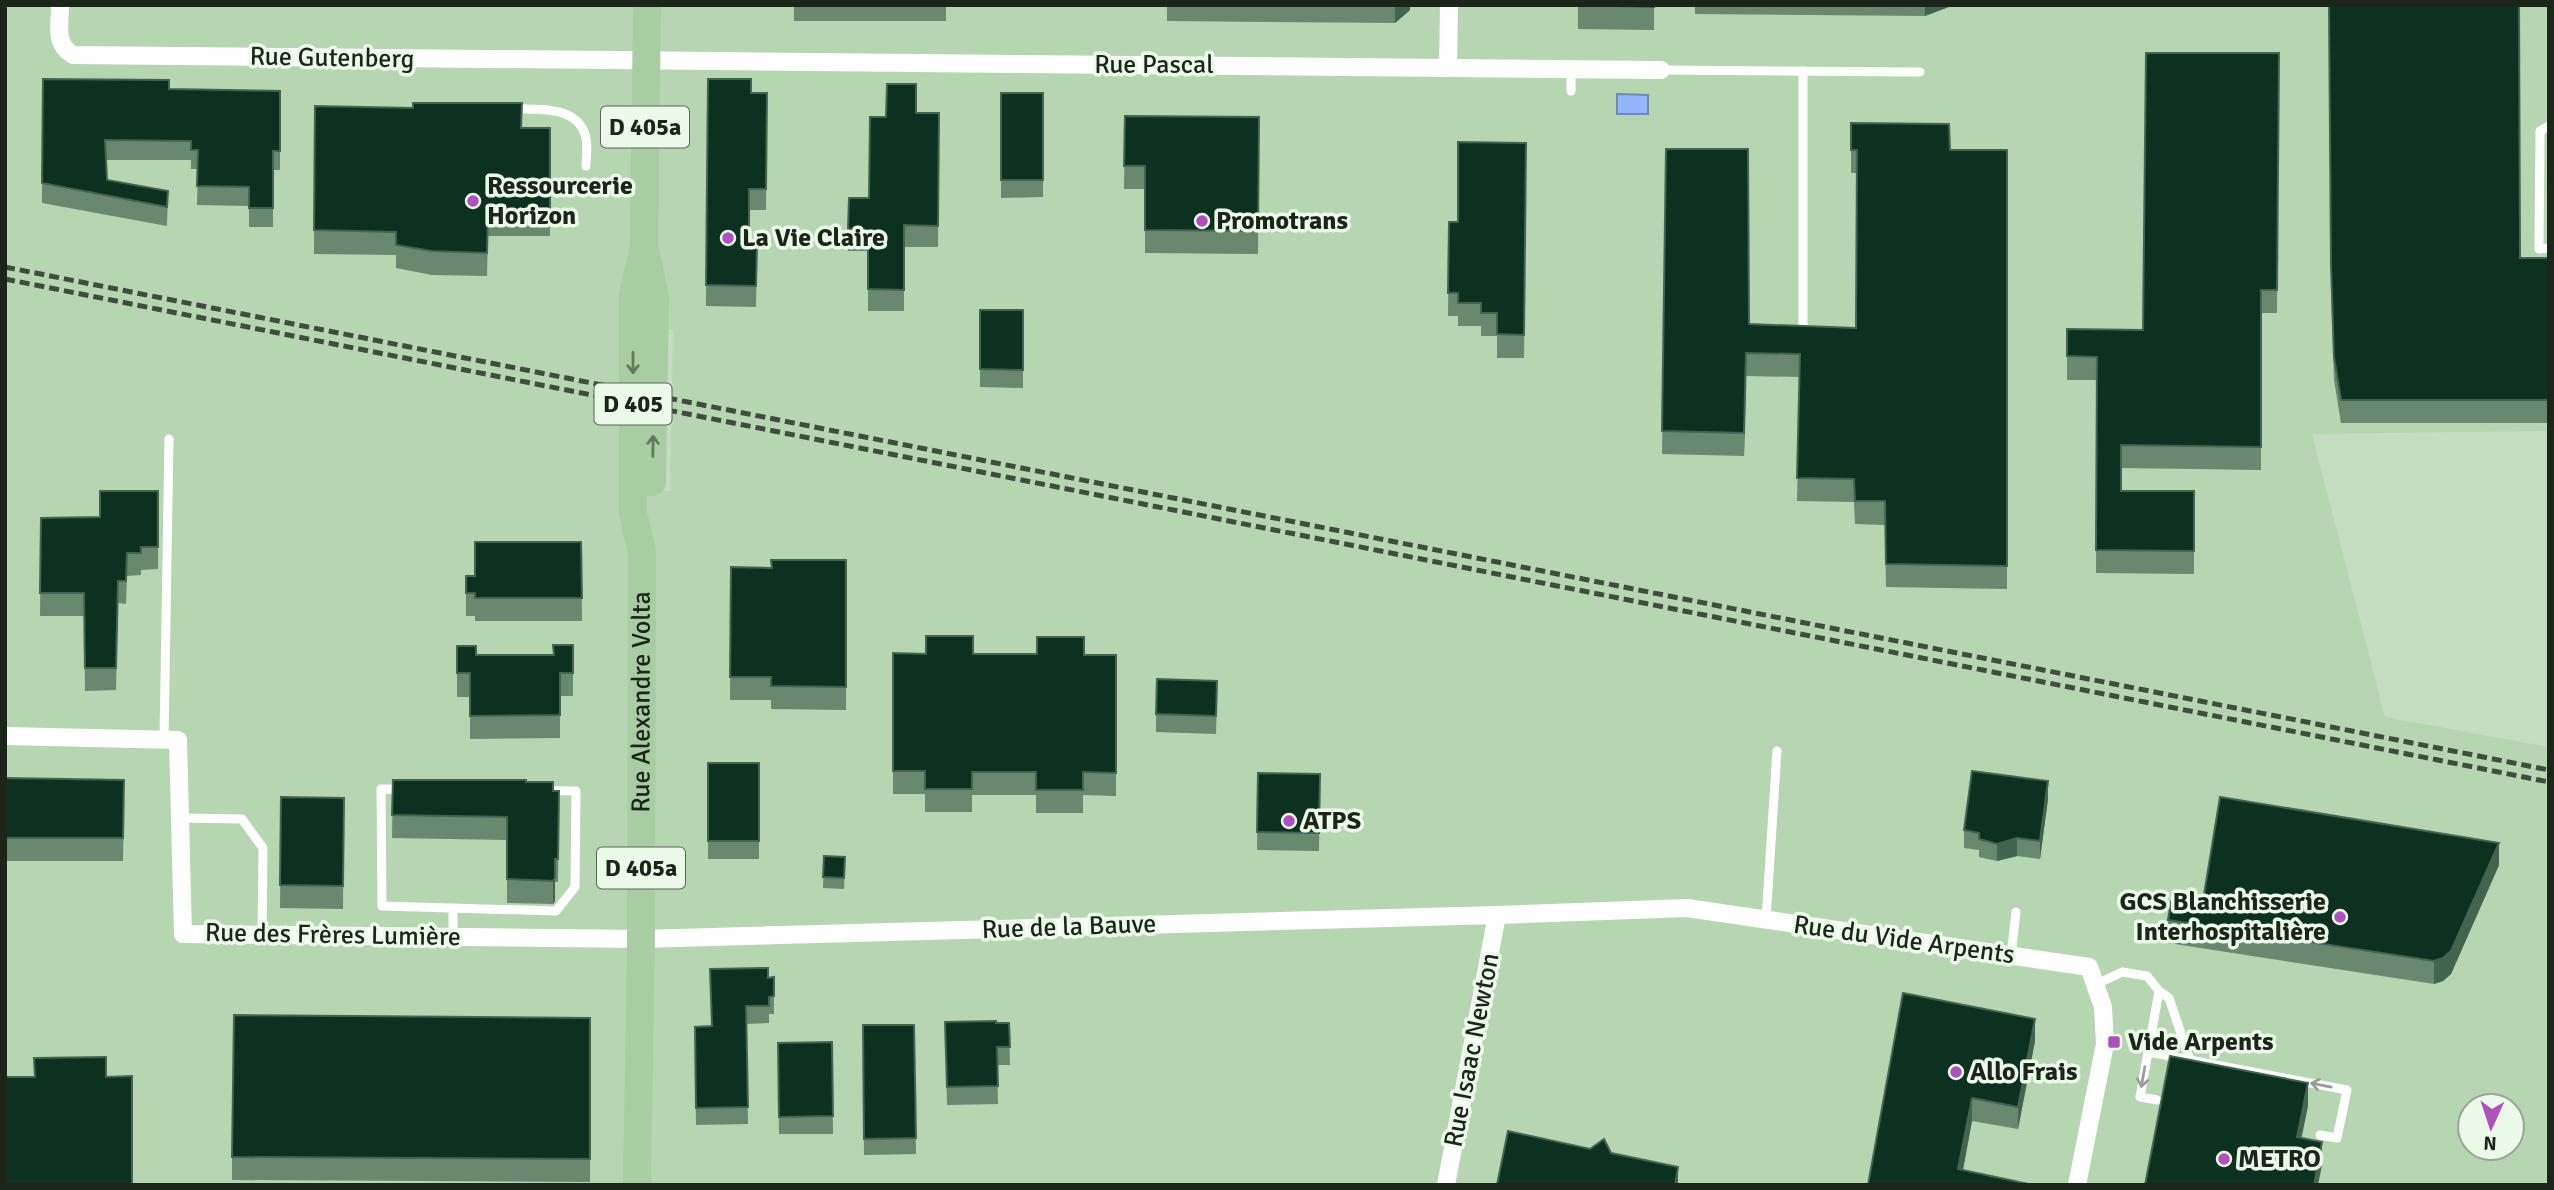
<svg xmlns="http://www.w3.org/2000/svg" width="2554" height="1190" font-family="Signika,sans-serif">
	<style>
		.built { fill: #b6d6b1; fill-rule: evenodd }
		.water { fill: #92b6f7; stroke: #6e8ab5; stroke-width: 2 }
		.lines { fill: none; stroke-linecap: round; stroke-linejoin: round }
		.lane { stroke: #fff; stroke-width: 9 }
		.street { stroke: #fff; stroke-width: 18 }
		.primary { stroke: #a8cda3; stroke-width: 28 }
		.rail { stroke: #3f4d3d; stroke-width: 5; stroke-dasharray: 10 5; stroke-linecap: butt }
		.wall { fill: #688870 }
		.shaded-wall { fill: #436550 }
		.building { fill: #0c3121; stroke: #436550; stroke-width: 2 }
		.oneway { stroke: #62795e }
		.oneway2 { stroke: #989d98 }
		.poi-dot { fill: #ad52bd; stroke: #ecfaea; stroke-width: 2.5 }
		.labels { text-anchor: middle; dominant-baseline: central; stroke-width: 7; stroke-linejoin: round; paint-order: stroke }
		.shield { fill: #ecfaea; stroke: #5a6558; stroke-width: 2 }
		.shield-label { font-size: 24px; font-weight: bold; fill: #1b251a }
		.street-label { font-size: 26px; fill: #1b251a; stroke: #ecfaea }
		.poi-label { font-size: 26px; font-weight: bold; fill: #1b251a; stroke: #ecfaea; text-anchor: start }
	</style>
	<rect width="100%" height="100%" fill="#c3debf"/>
	<!-- built -->
	<path class="built" d="M5 5H2549V431L2312 434 2385 717 2549 747V1185H5ZM634 323 673 330 670 492 623 483ZM2470 1106H2512V1148H2470Z"/>
	<!-- water -->
	<path class="water" d="M1617 94 1648 95V114H1617Z"/>
	<g class="lines">
		<!-- lane -->
		<g class="lane">
			<path d="M1571 69V91"/>
			<path d="M1661 70 1920 72"/>
			<path d="M511 109C537 109 579 105 586 138 588 147 586 157 586 166"/>
			<path d="M2549 126 2540 131 2539 249 2549 248"/>
			<path d="M1803 329V71"/>
			<path d="M164 739 169 439"/>
			<path d="M381 789 576 791 575 887 556 911 382 906Z"/>
			<path d="M180 818 242 819 263 848 262 934"/>
			<path d="M453 909V937"/>
			<path d="M1766 919 1777 751"/>
			<path d="M2011 956 2016 912"/>
			<path d="M2095 985 2122 972 2147 976 2159 991 2169 998 2190 1060 2347 1090 2337 1138 2320 1135"/>
			<path d="M2148 1052 2181 1058"/>
			<path d="M2157 1100 2140 1097 2159 991"/>
		</g>
		<!-- street -->
		<g class="street">
			<path d="M60 5C60 25 54 44 73 55L1661 70"/>
			<path d="M1448 67 1449 5"/>
			<path d="M5 736 178 740 183 934 641 939 1497 915 1687 908 2089 967 2103 1007 2105 1044 2077 1185"/>
			<path d="M1446 1185 1497 915"/>
		</g>
		<!-- primary -->
		<g class="primary">
			<path d="M646 254 655 297 652 482"/>
			<path id="s1" d="M637 1185 641 939 642 551 633 514V294L644 248 647 5"/>
		</g>
		<!-- rail -->
		<g class="rail">
			<path d="M5 267 2549 770"/>
			<path d="M5 279 2549 782"/>
		</g>
	</g>
	<!-- wall -->
	<g class="wall">
		<rect x="794" y="5" width="152" height="16"/>
		<path d="M1167 5H1410V10L1395 23 1167 21Z"/>
		<path d="M1578 5H1654V30L1578 29Z"/>
		<path d="M1695 5H1954L1925 16 1695 14Z"/>
		<path d="M2329 5 2520 258H2549V423H2341L2334 380 2331 287Z"/>
		<path d="M2279 53 2277 313H2261V470L2121 468V491H2194V574L2096 573 2097 380H2067V329L2143 330Z"/>
		<path d="M43 79 169 89 280 91V170H273V227H249V206L197 205 198 169H191V160H106L107 180 168 191 167 226 42 203Z"/>
		<path d="M708 79 751 93H767L766 210H749V245L757 246 756 307 706 306Z"/>
		<path d="M1001 93H1043V197L1001 198Z"/>
		<path d="M315 106 522 128H550V236H488L487 276 432 275 396 268V255L314 254Z"/>
		<path d="M916 113H939L938 247H904V311H868V251H848V229L869 198 886 117Z"/>
		<path d="M1125 116 1259 117 1258 254 1145 253V189H1124Z"/>
		<path d="M1851 123 1950 150H2007V589L1886 587 1885 525 1855 524 1854 502 1797 501 1800 377 1746 376 1744 456 1662 454 1666 149 1749 324 1856 328 1857 173H1851Z"/>
		<path d="M1526 143 1524 358H1497V336H1481V326H1458V316H1448L1449 222H1458Z"/>
		<path d="M980 310H1023V388L980 387Z"/>
		<path d="M158 491V569L141 570V575L127 576 126 604 118 603 116 690 85 691 84 616H40L41 518 100 517Z"/>
		<path d="M581 542 582 621H475V616H466V576H475Z"/>
		<path d="M846 560V710L771 709V700H730L731 567 771 568Z"/>
		<path d="M573 645V696H560V738L470 739V697H457V646L476 655H554Z"/>
		<path d="M893 653 1116 655V796L1083 795V813H1036V795H972V812H925V794H893Z"/>
		<path d="M1217 699 1216 734 1156 732V714Z"/>
		<rect x="708" y="763" width="51" height="96"/>
		<path d="M1258 773 1320 774 1319 851 1257 850Z"/>
		<path d="M5 778 124 804 123 861H5Z"/>
		<path d="M393 780 526 782 553 791H559L558 882H555V901L553 904 507 903V840L392 838Z"/>
		<path d="M281 797 344 798 343 909 280 908Z"/>
		<path d="M2048 799 2040 859 2017 856 1997 861 1979 857V850L1964 848V830Z"/>
		<path d="M824 856 845 857 844 889 823 888Z"/>
		<path d="M2499 865 2451 974 2443 981 2434 984 2168 943V920L2202 907Z"/>
		<path d="M774 977V1014H769V1023L746 1024 748 1124 696 1125 695 1027 712 1026Z"/>
		<path d="M590 1018V1182L232 1180V1157Z"/>
		<path d="M945 1022 1009 1023 1010 1065H997L998 1104 947 1105Z"/>
		<path d="M863 1025H914L916 1154 864 1155Z"/>
		<path d="M2035 1041 2018 1129 1972 1121 1963 1170 1868 1185Z"/>
		<path d="M832 1042 833 1134H779L778 1043Z"/>
	</g>
	<!-- shaded-wall -->
	<g class="shaded-wall">
		<path d="M1395 5H1410V10L1395 23Z"/>
		<path d="M1925 5H1954L1925 16Z"/>
		<path d="M1746 353V376L1744 456V433Z"/>
		<path d="M2048 781V799L2040 859V841Z"/>
		<path d="M2017 838V856L1997 861V844Z"/>
		<path d="M2499 843V865L2451 974 2443 981 2434 984V961Z"/>
		<path d="M555 878V901L553 904V881Z"/>
		<path d="M2035 1019V1041L2018 1129V1107Z"/>
		<path d="M2308 1083V1106L2297 1160V1137Z"/>
		<path d="M1972 1098V1121L1960 1185 1958 1169Z"/>
		<path d="M2322 1142V1165L2318 1185H2314Z"/>
		<path d="M1678 1167V1185H1675Z"/>
	</g>
	<!-- building -->
	<g class="building">
		<path d="M1578 5H1654V7Z"/>
		<path d="M2329 5H2519L2520 258H2549V400H2341L2334 357 2331 264Z"/>
		<path d="M2146 53H2279L2277 290H2261V447L2121 445V491H2194V551L2096 550 2097 357 2067 356V329L2143 330Z"/>
		<path d="M43 79 169 80V89L280 91V151H273V208H249V187L197 186 198 150H191V141L105 140 107 180 168 191 167 207 42 183Z"/>
		<path d="M708 79H751V93H767L766 189H749V245L757 246 756 286 706 285Z"/>
		<path d="M887 84H916V113H939L938 226 904 225V290L868 289V230L848 229 849 198H869L870 117H886Z"/>
		<rect x="1001" y="93" width="42" height="87"/>
		<path d="M413 103H522L521 128H550V212L488 213 487 253 432 251 396 245V232L314 230 315 106 413 108Z"/>
		<path d="M1125 116 1259 117 1258 231 1145 230V166H1124Z"/>
		<path d="M1851 123 1949 124 1950 150H2007V566L1886 564 1885 501H1855L1854 479 1797 478 1800 354 1746 353 1744 433 1662 431 1666 149H1748L1749 324 1856 328 1857 150H1851Z"/>
		<path d="M1458 142 1526 143 1524 335 1497 334V313H1481V303H1458V293H1448L1449 222H1458Z"/>
		<path d="M980 310H1023V370L980 369Z"/>
		<path d="M100 491H158V547H141V553H127L126 581H118L116 668H85L84 593H40L41 518 100 517Z"/>
		<path d="M475 542H581L582 598H475V593H466V576H475Z"/>
		<path d="M771 560H846V687L771 686V677H730L731 567 772 568Z"/>
		<path d="M926 636H973V654H1037V637H1084V655H1116V773L1083 772V790H1036V772H972V789H925V771H893V653L926 654Z"/>
		<path d="M553 645H573V673H560V715L470 716V673H457V646H476V655H554Z"/>
		<path d="M1157 679 1217 681 1216 716 1156 714Z"/>
		<rect x="708" y="763" width="51" height="78"/>
		<path d="M1972 771 2048 781 2040 841 2017 838 1997 844 1979 839V833L1964 830Z"/>
		<path d="M1258 773 1320 774 1319 833 1257 832Z"/>
		<path d="M5 778 124 780 123 838H5Z"/>
		<path d="M393 780H526V782H553V791H559L558 859H555V878L553 881 507 879V817L392 815Z"/>
		<path d="M281 797 344 798 343 886 280 885Z"/>
		<path d="M2220 797 2499 843 2451 951 2443 958 2434 961 2168 920 2171 902 2202 907Z"/>
		<path d="M824 856 845 857 844 878 823 877Z"/>
		<path d="M768 968V978L774 977V996L769 997V1006H746L748 1107 696 1108 695 1027 712 1026 710 969Z"/>
		<path d="M1903 993 2035 1019 2018 1107 1972 1098 1958 1169 2033 1185H1868Z"/>
		<path d="M234 1015 590 1018V1159L232 1157Z"/>
		<path d="M996 1021V1023H1009L1010 1047H997L998 1086 947 1087 945 1022Z"/>
		<path d="M863 1025H914L916 1138 864 1139Z"/>
		<path d="M832 1042 833 1116 779 1117 778 1043Z"/>
		<path d="M2170 1056 2308 1083 2297 1137 2322 1142 2314 1185H2145Z"/>
		<path d="M106 1057V1077L132 1076V1185H5V1077H35L34 1058Z"/>
		<path d="M1508 1131 1590 1149 1604 1139 1611 1153 1678 1167 1675 1185H1497Z"/>
	</g>
	<!-- one-way arrows -->
	<defs><path id="oneway-shaft" d="M-6 0H5M1.5-3L5.5 0L1.5 3" fill="none" stroke-width="1.6" stroke-linecap="round" stroke-linejoin="round" transform="scale(1.75)"/></defs>
	<g class="oneway">
		<use href="#oneway-shaft" transform="translate(633 363) rotate(90)"/>
		<use href="#oneway-shaft" transform="translate(653 446) rotate(-89)"/>
	</g>
	<g class="oneway2">
		<use href="#oneway-shaft" transform="translate(2143 1077) rotate(100)"/>
		<use href="#oneway-shaft" transform="translate(2321 1085) rotate(-169)"/>
	</g>
	<!-- markers -->
	<g class="poi-dot">
		<circle cx="473" cy="201" r="7"/>
		<circle cx="1202" cy="221" r="7"/>
		<circle cx="728" cy="238" r="7"/>
		<circle cx="1289" cy="821" r="7"/>
		<circle cx="2340" cy="917" r="7"/>
		<rect x="2107" y="1035" width="14" height="14" rx="3.5"/>
		<circle cx="1956" cy="1072" r="7"/>
		<circle cx="2224" cy="1159" r="7"/>
	</g>
	<g class="labels">
		<!-- shield labels -->
		<g class="shield">
			<rect x="601" y="106.5" width="88" height="41" rx="5"/>
			<rect x="594.5" y="383.5" width="77" height="41" rx="5"/>
			<rect x="597" y="847.5" width="88" height="41" rx="5"/>
		</g>
		<g class="shield-label">
			<text x="645" y="127">D 405a</text>
			<text x="633" y="404">D 405</text>
			<text x="641" y="868">D 405a</text>
		</g>
		<!-- street labels -->
		<g class="street-label">
			<text transform="translate(332 58) rotate(1)">Rue Gutenberg</text>
			<text x="1154" y="65">Rue Pascal</text>
			<text stroke="none"><textPath href="#s1" startOffset="483">Rue Alexandre Volta</textPath></text>
			<text transform="translate(1069 927) rotate(-2)">Rue de la Bauve</text>
			<text transform="translate(333 935) rotate(1)">Rue des Frères Lumière</text>
			<text transform="translate(1904 940) rotate(8)">Rue du Vide Arpents</text>
			<text transform="translate(1472 1050) rotate(-79)">Rue Isaac Newton</text>
		</g>
		<!-- poi labels -->
		<g class="poi-label">
			<text x="487" y="186">Ressourcerie<tspan x="487" dy="30">Horizon</tspan></text>
			<text x="1216" y="221">Promotrans</text>
			<text x="742" y="238">La Vie Claire</text>
			<text x="1303" y="821">ATPS</text>
			<text x="2326" y="902" text-anchor="end">GCS Blanchisserie<tspan x="2326" dy="30">Interhospitalière</tspan></text>
			<text x="2128" y="1042">Vide Arpents</text>
			<text x="1970" y="1072">Allo Frais</text>
			<text x="2238" y="1159">METRO</text>
		</g>
	</g>
	<!-- border -->
	<rect width="2554" height="1190" fill="none" stroke="#1b251a" stroke-width="14"/>
	<!-- north arrow -->
	<g transform="translate(2491 1127) rotate(183)"><circle r="33" fill="#ecfaea" stroke="#98a597" stroke-width="2"/>
	<path d="M0-5L12 26L0 18L-12 26Z" fill="#ad52bd"/>
	<text y="-10" font-size="19" font-weight="bold" text-anchor="middle" fill="#1b251a">N</text>
	</g>
</svg>
